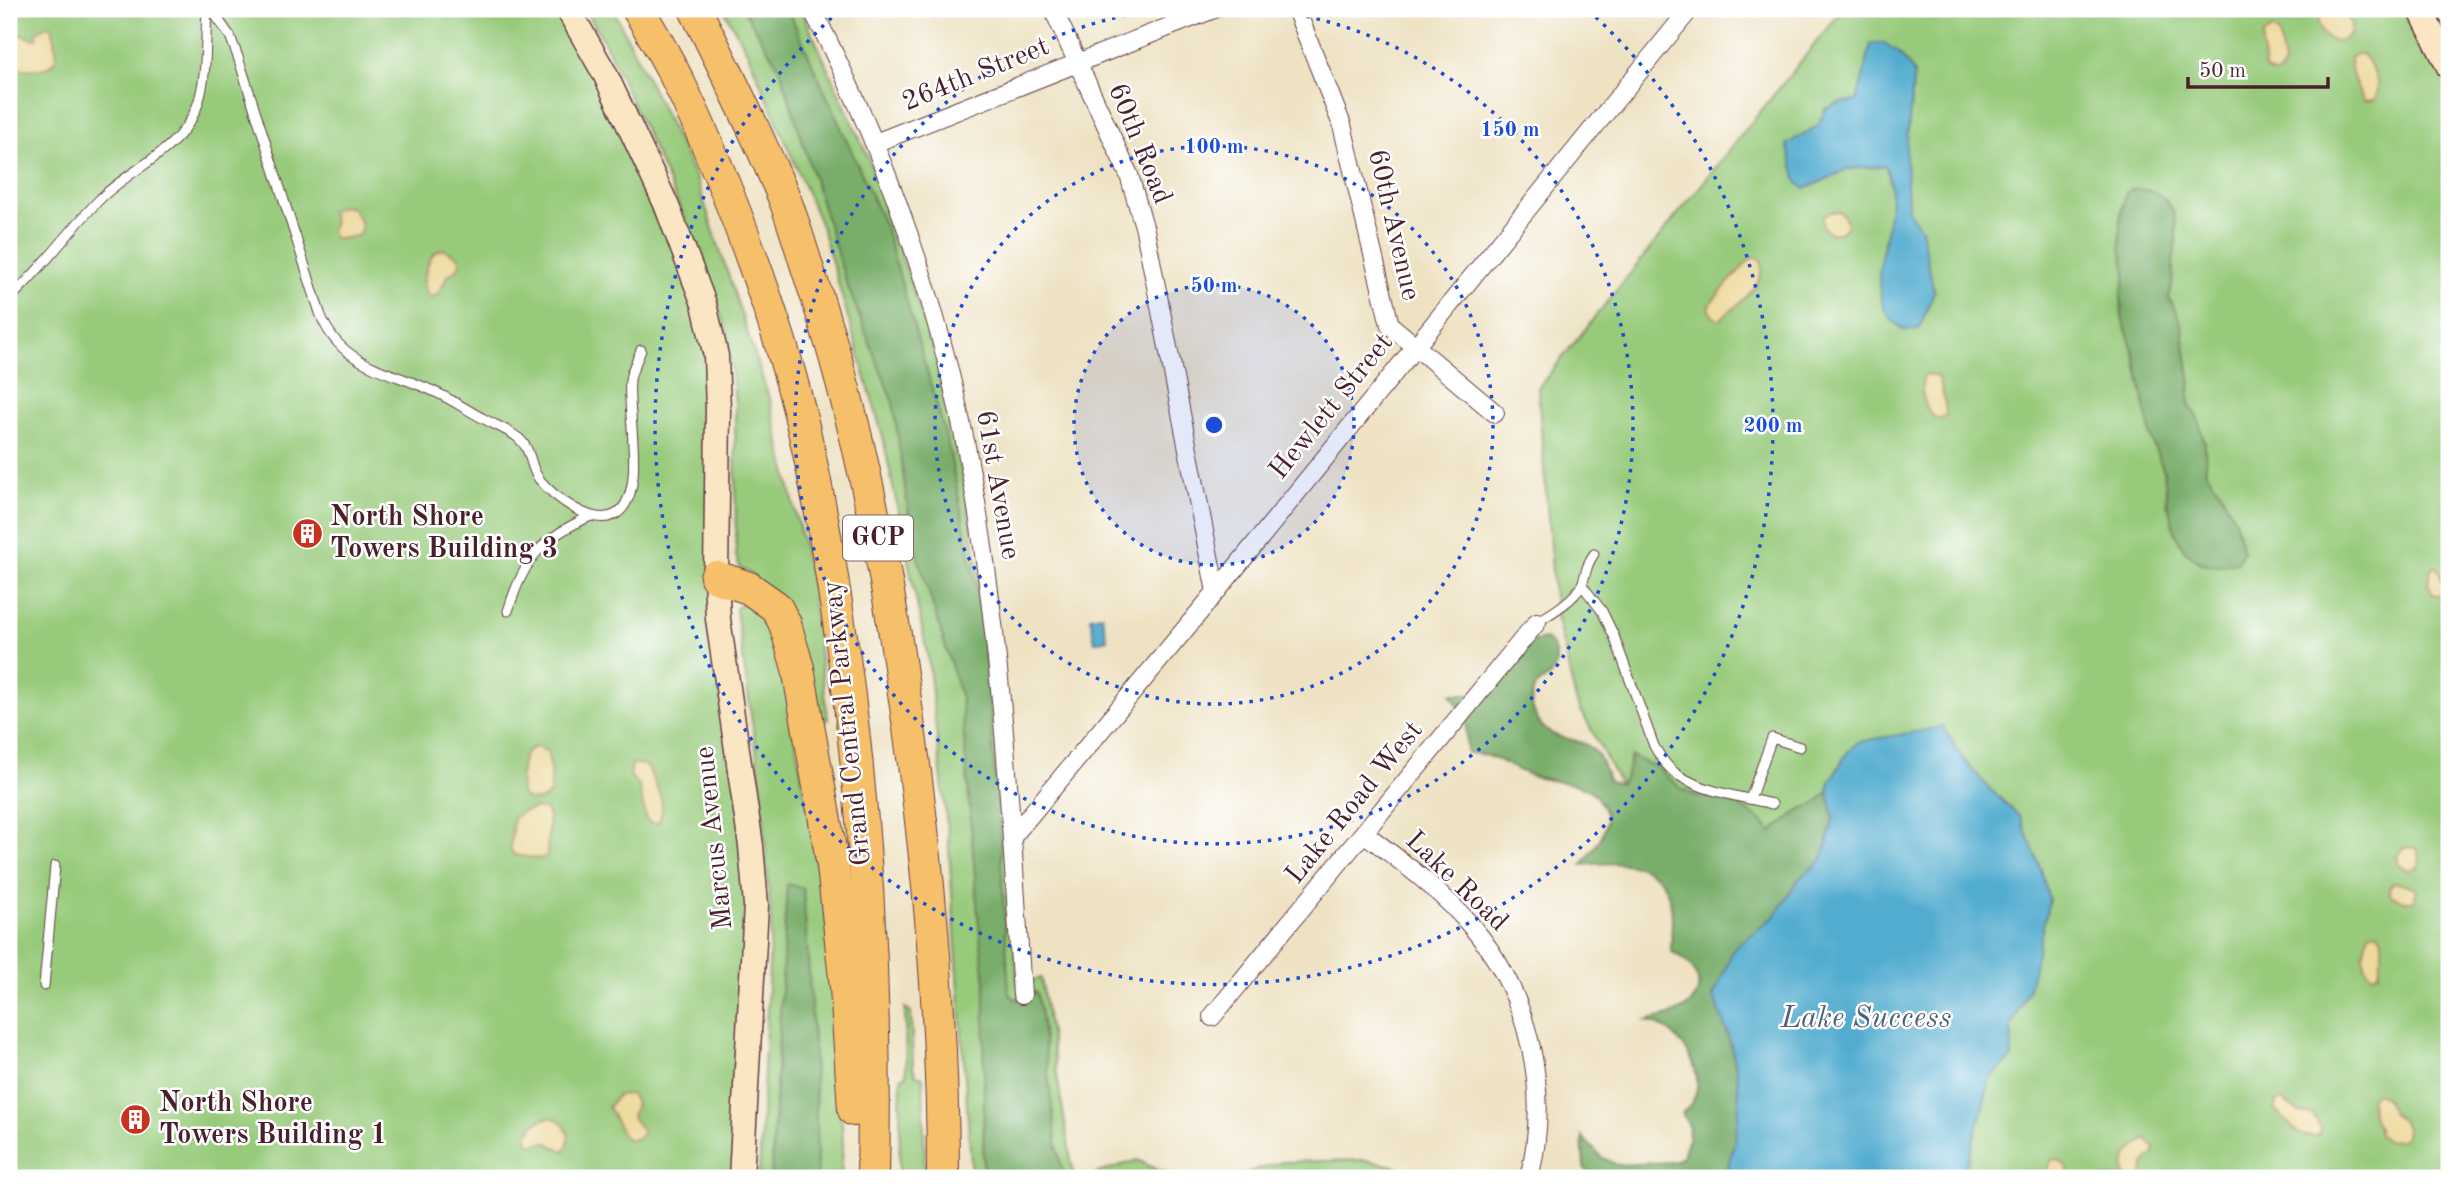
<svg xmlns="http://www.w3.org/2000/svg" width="2458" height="1187" font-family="'Old Standard TT',serif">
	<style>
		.green { fill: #97ca7a; stroke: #707452; stroke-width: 2 }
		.forest { fill: #79ae6a; stroke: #62664a; stroke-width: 2 }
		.sand { fill: #eeda9e; stroke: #9c7c64; stroke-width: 2 }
		.water { fill: #51accf; stroke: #4e667d; stroke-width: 2 }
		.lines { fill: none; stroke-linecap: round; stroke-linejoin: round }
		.service-casing { stroke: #633c42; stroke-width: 11 }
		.minor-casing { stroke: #633c42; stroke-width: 20 }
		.secondary-casing { stroke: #633c42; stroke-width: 27 }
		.motorway-casing { stroke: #633c42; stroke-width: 34 }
		.service { stroke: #fff; stroke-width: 9 }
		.minor { stroke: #fff; stroke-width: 18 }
		.secondary { stroke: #fbe6c4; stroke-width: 24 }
		.motorway { stroke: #f6c06b; stroke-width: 32 }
		.ring { fill: none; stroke: #1d4ed8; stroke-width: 3.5; stroke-dasharray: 3.5 7 }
		.labels { text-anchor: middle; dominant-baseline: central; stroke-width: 5; stroke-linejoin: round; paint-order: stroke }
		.shield { fill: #fff; stroke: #80626b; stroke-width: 2 }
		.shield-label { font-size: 26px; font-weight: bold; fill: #4a1f2b }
		.street-label { font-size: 28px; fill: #4a1f2b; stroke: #fff }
		.poi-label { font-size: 28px; font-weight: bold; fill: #4a1f2b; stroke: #fff; text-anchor: start }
		.water-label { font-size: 30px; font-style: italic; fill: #4d5e75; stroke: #fff }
		.centre { fill: #1d4ed8; stroke: #fff; stroke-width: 3.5 }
		.ring-label { font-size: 21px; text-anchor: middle; font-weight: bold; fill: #1d4ed8; stroke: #fff; stroke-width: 5; stroke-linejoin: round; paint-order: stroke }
	</style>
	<rect width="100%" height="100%" fill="#fff"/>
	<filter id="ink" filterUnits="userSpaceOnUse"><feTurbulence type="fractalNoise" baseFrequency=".0143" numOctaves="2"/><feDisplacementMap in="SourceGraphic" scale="14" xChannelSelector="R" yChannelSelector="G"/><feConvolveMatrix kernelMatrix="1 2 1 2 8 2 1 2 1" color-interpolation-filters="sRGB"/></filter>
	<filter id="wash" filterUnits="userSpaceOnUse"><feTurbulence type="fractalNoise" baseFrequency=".00686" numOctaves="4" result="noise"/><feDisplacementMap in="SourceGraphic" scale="28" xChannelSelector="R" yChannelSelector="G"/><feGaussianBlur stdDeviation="1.57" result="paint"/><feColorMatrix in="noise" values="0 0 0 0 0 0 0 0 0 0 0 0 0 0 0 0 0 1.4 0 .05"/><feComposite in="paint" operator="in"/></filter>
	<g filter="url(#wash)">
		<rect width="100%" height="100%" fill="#eee2c3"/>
		<!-- green -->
		<g class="green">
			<path d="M9 9H568L704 304 716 577 751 846 741 1178H9Z"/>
			<path d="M585 9H613L696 178 770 401 809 571 828 720 819 723 754 575 740 568 736 555 735 402 728 336 704 260 605 43Z"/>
			<path d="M723 9H801L868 157 936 357 966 495 988 630 1018 986 1041 978 1074 1178H972L948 834 928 658 883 437 822 228 748 53Z"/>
			<path d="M1843 9H2416L2449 73V1178H1963L1991 1076 2012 1058 2011 1026 2029 988V841L2020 817 1990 790 1962 758 1943 727 1847 753 1830 782 1828 792 1834 817 1823 859 1799 879 1775 916 1734 948 1713 997 1667 873 1576 701 1555 610 1538 388Z"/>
			<path d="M745 598 775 623 834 962 843 1146 841 1178H759L771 923 761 785 736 609Z"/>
			<path d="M905 1008 911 1013 913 1068 916 1075 923 1077 925 1178H899L901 1078 906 1076Z"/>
			<path d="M1137 1160 1175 1178H1091L1098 1173Z"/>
			<path d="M1365 1160 1393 1166 1416 1178H1230L1282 1162Z"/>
		</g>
		<!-- forest -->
		<g class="forest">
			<path d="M743 9H788L885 226 948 444 981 609 999 819 1009 994 1017 1000 1029 992H1036L1040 1007 1057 1147 1064 1178H983L985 982 978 916 961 698 912 537 893 403 846 282 780 69Z"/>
			<path d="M2132 189C2183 189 2178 228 2173 265 2172 277 2174 286 2169 297L2182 324 2191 383 2189 404 2198 419 2205 444 2206 472 2221 492 2235 520 2243 551 2237 562 2217 566 2201 563 2185 551 2176 536 2167 502 2164 471 2152 442 2135 356 2122 318 2121 294 2126 274 2120 242V219L2126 193Z"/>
			<path d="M1546 639C1556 646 1559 663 1552 673 1547 679 1539 682 1535 688 1530 696 1531 707 1535 715 1547 743 1573 735 1590 747 1600 754 1605 769 1608 781L1620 784 1627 774 1631 756 1656 767 1682 789 1699 797 1721 799 1738 805 1762 821 1771 832 1801 809 1815 804 1828 792 1834 817 1823 859 1799 879 1775 916 1734 948 1713 997C1742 1061 1748 1111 1724 1178H1591L1584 1167 1582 1137 1601 1157 1617 1165 1674 1162 1683 1156 1688 1140 1689 1126 1682 1113C1712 1090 1692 1047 1666 1029 1661 1025 1653 1023 1646 1021 1655 1018 1664 1017 1673 1014 1712 997 1702 968 1671 951 1671 936 1673 920 1671 906 1664 859 1619 861 1582 865 1597 844 1618 823 1598 799 1597 797 1592 792 1591 791 1574 781 1551 782 1532 776 1508 767 1494 753 1467 753L1466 718 1451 694H1471L1515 661 1534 641Z"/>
			<path d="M787 884 803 888C810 985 817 1081 817 1178H771Z"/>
		</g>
		<!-- sand -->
		<g class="sand">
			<path d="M2326 15 2347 17 2351 24 2350 35C2335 49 2315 36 2319 16Z"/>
			<path d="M49 25C55 31 53 33 54 40 54 46 58 51 56 57 52 74 22 70 10 66L9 50 11 37 21 35 34 39 37 38V32Z"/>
			<path d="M2272 29 2279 34 2284 65 2279 73 2274 74 2265 69 2262 46 2263 36Z"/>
			<path d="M2356 54H2362C2373 67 2384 85 2374 100L2365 101C2356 90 2350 71 2350 57Z"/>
			<path d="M342 206 353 208 361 223V230L358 236 339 239 333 237 331 230 334 221 331 211Z"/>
			<path d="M1830 212H1840L1845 217 1847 226 1842 232 1832 234 1823 227 1822 217Z"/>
			<path d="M444 249 460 258 459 267 447 277 438 294 430 298 423 285C426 271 427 251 444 249Z"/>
			<path d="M1754 257 1761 260C1767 285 1736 307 1719 320L1712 316 1709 308 1713 300 1748 261Z"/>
			<path d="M1927 374 1938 377C1941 383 1947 411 1946 416L1941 419 1933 417C1924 406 1920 391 1923 377Z"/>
			<path d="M2434 566 2437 567 2445 589 2441 596 2432 594 2429 583 2431 568Z"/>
			<path d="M537 747 547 751C550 757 551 784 551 792 544 802 529 804 521 794 520 778 518 749 537 747Z"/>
			<path d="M632 764H640L648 767C655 788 669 801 658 823H650L646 819 639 786 631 777 630 770Z"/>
			<path d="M536 808 545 810 549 815 547 856 540 859 514 855 510 848 513 818 524 811Z"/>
			<path d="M2403 847 2417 848 2420 857 2419 867 2410 870 2399 866 2397 856Z"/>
			<path d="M2394 882C2402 885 2411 885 2417 890L2414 901H2405L2390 895 2389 887Z"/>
			<path d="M2370 932H2378L2383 939 2379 972 2373 975C2359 969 2364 943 2370 932Z"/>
			<path d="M2376 1093C2389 1097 2388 1103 2392 1114L2402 1121 2406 1127 2405 1136 2401 1140 2387 1141 2379 1135C2378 1122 2368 1111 2370 1098Z"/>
			<path d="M631 1094 636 1103 632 1117 643 1131C641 1139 633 1141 625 1138L608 1107 618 1095Z"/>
			<path d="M2282 1100 2300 1113 2313 1115 2320 1127 2319 1135C2294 1142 2291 1120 2274 1110L2277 1101Z"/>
			<path d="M551 1117C566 1121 574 1137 564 1151L545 1142 532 1145 527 1140C528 1127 539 1119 551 1117Z"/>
			<path d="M2146 1139 2154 1147V1154L2145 1163 2142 1178H2126C2117 1161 2133 1148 2146 1139Z"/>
			<path d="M2052 1159C2064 1159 2068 1167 2070 1178H2047L2045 1175Z"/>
		</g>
		<!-- water -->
		<g class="water">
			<path d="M1884 43 1897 51 1914 72 1906 151 1908 210 1921 229 1934 292 1919 329 1903 330C1897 324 1888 317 1885 310 1865 264 1905 208 1885 166L1848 169 1805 189 1797 182 1787 144 1819 125 1825 109 1839 103 1857 101 1871 44Z"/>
			<path d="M1102 615 1107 639 1095 642 1090 617Z"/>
			<path d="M1943 727 1962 758 1990 789 2020 817 2041 869 2049 900 2029 988 2011 1026 2012 1058 1991 1076 1963 1178H1724C1748 1111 1742 1061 1713 997L1734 948 1775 916 1799 879 1823 859 1834 817 1828 792 1830 782 1847 753 1858 742Z"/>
		</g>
	</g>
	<g filter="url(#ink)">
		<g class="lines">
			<defs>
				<g id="service">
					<path d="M211 9 230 36 238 57 320 313C339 366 388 370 433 391 451 399 467 410 484 419 495 425 508 430 517 437 532 448 529 466 539 479 553 496 593 528 616 514 648 494 626 411 630 380 631 370 638 359 641 350"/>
					<path d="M9 18 11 9"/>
					<path d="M9 299C42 269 68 232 99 200 129 169 179 152 196 109 208 79 205 41 207 9"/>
					<path d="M1582 585 1602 611 1614 636 1654 746C1660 756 1667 768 1678 775 1704 792 1742 797 1772 804"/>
					<path d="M508 611C524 559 541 538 591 516"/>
					<path d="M1537 622C1550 614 1574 600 1581 586 1587 575 1584 568 1594 554"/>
					<path d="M1750 799 1772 738 1800 747"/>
					<path d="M44 986 55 866"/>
				</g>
				<g id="minor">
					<path d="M812 9C887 155 942 311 971 473 1002 645 1011 820 1022 995"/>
					<path d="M1053 9 1129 175 1145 230 1216 592"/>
					<path d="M1296 9 1342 125 1390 325 1495 413"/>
					<path d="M875 143 1214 9"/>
					<path d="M1364 833C1402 862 1442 891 1473 928 1530 996 1551 1092 1529 1178"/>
					<path d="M1012 837 1216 592 1690 9"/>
					<path d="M1212 1017 1537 622"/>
				</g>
				<g id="secondary">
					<path d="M568 9 605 74 666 204 704 304 716 356 718 409 716 577 718 619 751 846 756 905 741 1178"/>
					<path d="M2420 9 2449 67"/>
				</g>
				<g id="motorway">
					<path d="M638 9C652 33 667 58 679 83 717 161 748 243 775 326 806 420 823 518 838 616 866 802 877 990 873 1178"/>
					<path d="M695 9C726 70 756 132 783 195 793 220 800 245 808 270 850 393 877 519 897 647 925 823 943 1001 943 1178"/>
					<path d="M716 577 749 588 776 607 785 624 798 668 833 866 846 988 854 1110"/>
				</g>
			</defs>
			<!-- service casing -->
			<use href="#service" class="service-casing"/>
			<!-- minor casing -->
			<use href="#minor" class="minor-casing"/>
			<!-- secondary casing -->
			<use href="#secondary" class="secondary-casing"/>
			<!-- motorway casing -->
			<use href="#motorway" class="motorway-casing"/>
			<!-- service -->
			<use href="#service" class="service"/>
			<!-- minor -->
			<use href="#minor" class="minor"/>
			<!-- secondary -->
			<use href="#secondary" class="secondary"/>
			<!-- motorway -->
			<use href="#motorway" class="motorway"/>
		</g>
	</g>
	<!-- distance rings -->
	<circle cx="1214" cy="425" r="140" fill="#1d4ed8" fill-opacity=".12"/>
	<g class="ring">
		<circle cx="1214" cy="425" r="140"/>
		<circle cx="1214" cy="425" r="279"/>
		<path d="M1265 9A419 419 0 1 1 1163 9"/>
		<path d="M1588 10A559 559 0 1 1 840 10"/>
	</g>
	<!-- icons -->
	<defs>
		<symbol id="building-disc" viewBox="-11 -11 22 22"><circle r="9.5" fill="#c8321e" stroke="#fff"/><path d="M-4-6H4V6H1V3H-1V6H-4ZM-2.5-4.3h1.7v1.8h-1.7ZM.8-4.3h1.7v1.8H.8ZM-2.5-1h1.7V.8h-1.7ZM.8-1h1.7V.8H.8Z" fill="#fff"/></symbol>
	</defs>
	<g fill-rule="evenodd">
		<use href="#building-disc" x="290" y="516" width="35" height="35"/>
		<use href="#building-disc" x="118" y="1102" width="35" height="35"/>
	</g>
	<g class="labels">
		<!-- shield labels -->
		<rect class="shield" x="843" y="515.5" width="70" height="45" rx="5"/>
		<g class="shield-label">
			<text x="878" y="538">GCP</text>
		</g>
		<!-- street labels -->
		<g class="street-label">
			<text transform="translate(976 75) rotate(-22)">264th Street</text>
			<text transform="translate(1139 144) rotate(68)">60th Road</text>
			<text transform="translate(1393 225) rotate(77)">60th Avenue</text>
			<text transform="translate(1332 407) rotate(-51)">Hewlett Street</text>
			<text transform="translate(997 485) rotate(80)">61st Avenue</text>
			<text transform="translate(848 723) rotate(-96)">Grand Central Parkway</text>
			<text transform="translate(1355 803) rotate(-51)">Lake Road West</text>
			<text transform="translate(715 838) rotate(-96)">Marcus Avenue</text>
			<text transform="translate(1456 882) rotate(44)">Lake Road</text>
		</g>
		<!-- poi labels -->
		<g class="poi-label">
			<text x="330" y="518">North Shore<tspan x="330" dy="32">Towers Building 3</tspan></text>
			<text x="159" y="1104">North Shore<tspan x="159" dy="32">Towers Building 1</tspan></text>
		</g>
		<!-- water labels -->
		<g class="water-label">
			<text x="1866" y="1019">Lake Success</text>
		</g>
	</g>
	<circle cx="1214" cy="425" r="10" class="centre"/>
	<g class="ring-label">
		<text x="1510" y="136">150 m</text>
		<text x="1214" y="153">100 m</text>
		<text x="1214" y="292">50 m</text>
		<text x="1773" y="432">200 m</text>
	</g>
	<!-- margin -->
	<rect width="2458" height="1187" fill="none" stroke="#fff" stroke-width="35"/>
	<!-- scale -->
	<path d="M2188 77v10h140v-10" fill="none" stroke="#4a1f2b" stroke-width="3.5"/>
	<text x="2199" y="77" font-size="21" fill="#4a1f2b" stroke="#ffffff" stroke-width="5" paint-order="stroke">50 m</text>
</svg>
